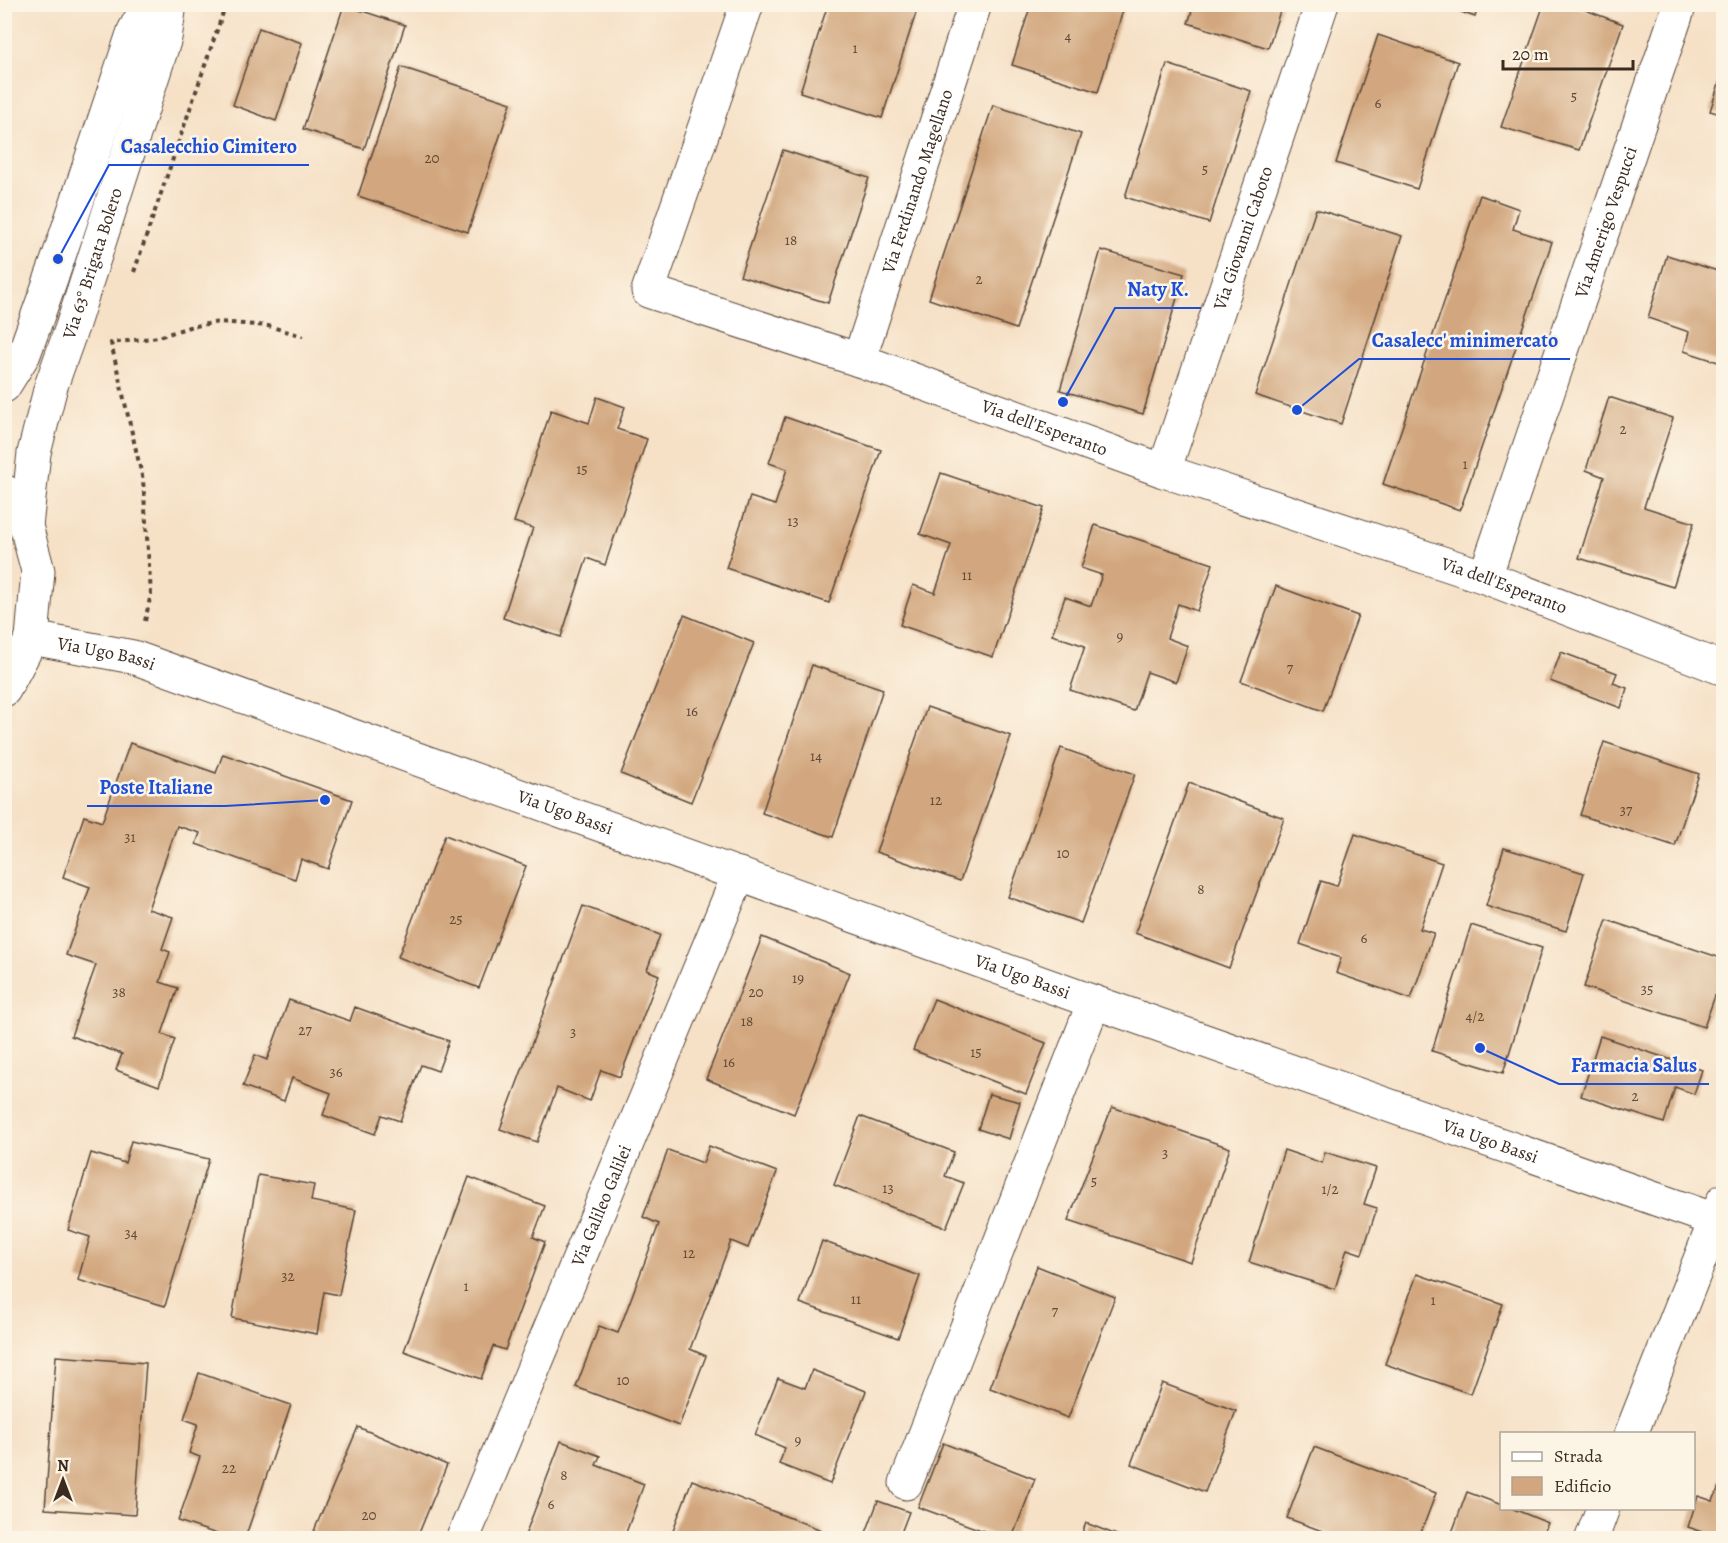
<svg xmlns="http://www.w3.org/2000/svg" width="1728" height="1543" font-family="Alegreya,serif">
	<style>
		.building { fill: #d2a77f }
		.lines { fill: none; stroke-linecap: round; stroke-linejoin: round }
		.minor-casing { stroke: #574537; stroke-width: 35 }
		.tertiary-casing { stroke: #574537; stroke-width: 35 }
		.path { stroke: #574537; stroke-width: 4; stroke-dasharray: 4.5 4.5; stroke-linecap: butt }
		.minor { stroke: #fff; stroke-width: 33 }
		.tertiary { stroke: #fff; stroke-width: 33 }
		.labels { text-anchor: middle; dominant-baseline: central; stroke-width: 5; stroke-linejoin: round; paint-order: stroke }
		.number-label { font-size: 15px; fill: #614936 }
		.street-label { font-size: 18px; fill: #3b2a1e; stroke: #fcf5e5 }
		.leader { fill: none; stroke: #1d4ed8; stroke-width: 2 }
		.callout-dot { fill: #1d4ed8; stroke: #fcf5e5; stroke-width: 2 }
		.callout-label { font-size: 20px; text-anchor: middle; font-weight: bold; fill: #1d4ed8; stroke: #fcf5e5; stroke-width: 5; stroke-linejoin: round; paint-order: stroke }
	</style>
	<rect width="100%" height="100%" fill="#fcf5e5"/>
	<filter id="ink" filterUnits="userSpaceOnUse"><feTurbulence type="fractalNoise" baseFrequency=".0167" numOctaves="2"/><feDisplacementMap in="SourceGraphic" scale="12" xChannelSelector="R" yChannelSelector="G"/><feConvolveMatrix kernelMatrix="1 2 1 2 8 2 1 2 1" color-interpolation-filters="sRGB"/></filter>
	<filter id="wash" filterUnits="userSpaceOnUse"><feTurbulence type="fractalNoise" baseFrequency=".008" numOctaves="4" result="noise"/><feDisplacementMap in="SourceGraphic" scale="24" xChannelSelector="R" yChannelSelector="G"/><feGaussianBlur stdDeviation="1.35" result="paint"/><feColorMatrix in="noise" values="0 0 0 0 0 0 0 0 0 0 0 0 0 0 0 0 0 1.4 0 .05"/><feComposite in="paint" operator="in"/></filter>
	<g filter="url(#wash)">
		<rect width="100%" height="100%" fill="#f6e1c7"/>
		<g id="blocks">
			<!-- building -->
			<g class="building">
				<path d="M828 4H919L882 118 800 92Z"/>
				<path d="M1031 4H1125L1098 92 1012 65Z"/>
				<path d="M1439 4H1479L1475 17Z"/>
				<path d="M1544 4H1569L1623 24 1579 150 1501 127Z"/>
				<path d="M344 5 405 25 364 149 303 129Z"/>
				<path d="M1194 5H1282L1268 48 1188 23Z"/>
				<path d="M259 28 302 43 276 121 233 105Z"/>
				<path d="M1378 35 1458 62 1417 189 1336 163Z"/>
				<path d="M1167 64 1251 91 1209 223 1125 197Z"/>
				<path d="M401 67 511 103 468 232 358 196Z"/>
				<path d="M1723 71 1724 72V115L1710 111Z"/>
				<path d="M993 105 1081 134 1016 329 929 299Z"/>
				<path d="M783 150 869 178 828 303 740 276Z"/>
				<path d="M1480 195 1519 209 1513 229 1552 242 1460 510 1383 484Z"/>
				<path d="M1316 209 1402 236 1341 424 1255 395Z"/>
				<path d="M1101 250 1184 274 1143 414 1060 390Z"/>
				<path d="M1667 255 1724 273V364L1684 351 1689 332 1648 318Z"/>
				<path d="M597 397 625 407 617 429 647 439 605 565 587 558 561 637 503 618 533 528 514 522 551 410 589 423Z"/>
				<path d="M1609 397 1673 418 1644 507 1694 523 1673 587 1579 558 1604 477 1586 470Z"/>
				<path d="M785 417 881 450 829 603 726 568 750 497 775 505 787 469 769 463Z"/>
				<path d="M941 473 1044 508 993 657 900 625 913 585 935 593 951 545 920 534Z"/>
				<path d="M1095 525 1213 564 1197 611 1178 604 1167 638 1188 646 1176 682 1147 672 1134 711 1070 690 1085 646 1052 635 1065 597 1091 606 1102 575 1081 568Z"/>
				<path d="M1276 586 1358 616 1323 711 1241 681Z"/>
				<path d="M684 615 754 643 691 802 621 774Z"/>
				<path d="M1561 652 1617 673 1613 683 1627 688 1621 708 1550 681Z"/>
				<path d="M812 665 883 689 833 837 762 813Z"/>
				<path d="M927 707 1011 736 960 881 876 852Z"/>
				<path d="M1604 742 1699 774 1675 846 1580 815Z"/>
				<path d="M130 743 216 773 223 754 352 800 328 869 301 859 295 879 196 844 200 833 177 826 148 909 173 917 162 949 170 952 160 982 178 988 162 1034 175 1039 159 1086 116 1070 122 1054 71 1036 96 965 66 955 90 887 63 877 84 816 102 822Z"/>
				<path d="M1061 748 1135 774 1081 923 1008 897Z"/>
				<path d="M1189 783 1284 818 1229 968 1135 933Z"/>
				<path d="M1355 834 1442 863 1420 929 1434 933 1411 999 1336 973 1341 958 1300 944 1321 881 1337 886Z"/>
				<path d="M445 835 526 866 479 988 398 957Z"/>
				<path d="M1504 848 1584 873 1566 931 1486 906Z"/>
				<path d="M583 906 660 935 647 970 659 975 620 1077 601 1070 590 1101 557 1088 537 1142 500 1129Z"/>
				<path d="M1607 920 1724 959V970L1704 1027 1584 987Z"/>
				<path d="M1471 925 1542 948 1503 1073 1432 1051Z"/>
				<path d="M762 937 850 973 794 1114 706 1079Z"/>
				<path d="M934 999 1046 1043 1026 1094 913 1050Z"/>
				<path d="M289 1000 350 1021 355 1007 449 1041 438 1071 421 1065 400 1121 382 1115 375 1134 323 1115 331 1093 292 1078 284 1101 243 1086 255 1055 267 1060Z"/>
				<path d="M1600 1036 1702 1070 1694 1094 1675 1087 1664 1123 1581 1096Z"/>
				<path d="M989 1094 1020 1102 1009 1139 978 1129Z"/>
				<path d="M1112 1107 1230 1148 1191 1262 1068 1221Z"/>
				<path d="M860 1116 954 1152 945 1176 964 1183 946 1228 834 1185Z"/>
				<path d="M131 1141 209 1159 165 1306 78 1280 90 1237 68 1230 91 1153 125 1163Z"/>
				<path d="M709 1146 777 1172 748 1248 731 1241 690 1349 706 1356 679 1426 576 1387 599 1326 618 1333 659 1224 643 1217 668 1150 703 1163Z"/>
				<path d="M1284 1150 1322 1163 1325 1152 1376 1168 1364 1204 1377 1208 1362 1254 1347 1249 1335 1289 1249 1262Z"/>
				<path d="M258 1175 314 1185 311 1201 356 1210 339 1295 324 1292 317 1334 232 1318Z"/>
				<path d="M469 1177 545 1206 533 1237 545 1242 505 1350 493 1346 481 1379 404 1351Z"/>
				<path d="M822 1241 920 1276 898 1338 800 1303Z"/>
				<path d="M1037 1266 1115 1297 1068 1418 990 1388Z"/>
				<path d="M1417 1274 1503 1304 1471 1394 1385 1364Z"/>
				<path d="M56 1356 146 1363 135 1515 45 1509Z"/>
				<path d="M812 1370 866 1391 830 1484 779 1464 785 1448 755 1435 778 1378 805 1388Z"/>
				<path d="M199 1373 291 1405 245 1538H229L178 1521 200 1457 189 1453 198 1424 184 1419Z"/>
				<path d="M1162 1383 1236 1411 1205 1492 1131 1464Z"/>
				<path d="M358 1427 447 1465 417 1538H311Z"/>
				<path d="M561 1441 600 1456 596 1465 644 1484 624 1538H524Z"/>
				<path d="M943 1443 1035 1479 1012 1538H1003L918 1507Z"/>
				<path d="M1314 1447 1436 1493 1419 1538 1403 1533 1401 1538H1341L1287 1518Z"/>
				<path d="M692 1480 824 1531 821 1538H670Z"/>
				<path d="M1720 1484 1724 1485V1538H1703L1705 1533 1688 1527 1698 1496 1713 1501Z"/>
				<path d="M1467 1492 1502 1505V1508H1511L1548 1523 1542 1538H1450Z"/>
				<path d="M878 1501 909 1512 899 1538H864Z"/>
				<path d="M1086 1523 1124 1538H1080Z"/>
			</g>
		</g>
	</g>
	<g filter="url(#ink)">
		<use href="#blocks" fill-opacity="0" stroke="#574537" stroke-width="1.5"/>
		<g class="lines">
			<defs>
				<g id="minor">
					<path id="s1" d="M747 4 648 291 859 360 1164 471 1485 577 1724 669"/>
					<path id="s2" d="M859 360 975 4"/>
					<path id="s3" d="M1164 471 1322 4"/>
					<path id="s4" d="M1485 577 1680 4"/>
					<path id="s5" d="M32 638 133 657 1094 1002 1724 1223"/>
					<path d="M1631 1434 1723 1201"/>
					<path d="M906 1483 1094 1002"/>
					<path id="s6" d="M463 1538 739 874"/>
					<path d="M1592 1538 1603 1508"/>
				</g>
				<g id="tertiary">
					<path d="M4 386 24 354 58 259 134 31 149 4"/>
					<path d="M4 491 26 526 38 571 32 638 4 690"/>
					<path id="s7" d="M26 526 34 453 51 386 72 327 165 38 170 4"/>
				</g>
			</defs>
			<!-- minor casing -->
			<use href="#minor" class="minor-casing"/>
			<!-- tertiary casing -->
			<use href="#tertiary" class="tertiary-casing"/>
			<!-- path -->
			<g class="path">
				<path d="M134 272 226 4"/>
				<path d="M145 621 151 594 143 480 111 343 159 337 189 327 219 322 268 326 303 336"/>
			</g>
			<!-- minor -->
			<use href="#minor" class="minor"/>
			<!-- tertiary -->
			<use href="#tertiary" class="tertiary"/>
		</g>
	</g>
	<g class="labels">
		<!-- number labels -->
		<g class="number-label">
			<text x="1068" y="36">4</text>
			<text x="855" y="48">1</text>
			<text x="1574" y="96">5</text>
			<text x="1378" y="103">6</text>
			<text x="432" y="158">20</text>
			<text x="1205" y="169">5</text>
			<text x="791" y="240">18</text>
			<text x="979" y="279">2</text>
			<text x="1623" y="429">2</text>
			<text x="1465" y="464">1</text>
			<text x="582" y="469">15</text>
			<text x="793" y="521">13</text>
			<text x="967" y="575">11</text>
			<text x="1120" y="636">9</text>
			<text x="1290" y="668">7</text>
			<text x="692" y="711">16</text>
			<text x="816" y="756">14</text>
			<text x="936" y="800">12</text>
			<text x="1626" y="810">37</text>
			<text x="130" y="837">31</text>
			<text x="1063" y="853">10</text>
			<text x="1201" y="889">8</text>
			<text x="456" y="919">25</text>
			<text x="1364" y="938">6</text>
			<text x="798" y="978">19</text>
			<text x="1647" y="989">35</text>
			<text x="119" y="992">38</text>
			<text x="756" y="992">20</text>
			<text x="1475" y="1016">4/2</text>
			<text x="747" y="1021">18</text>
			<text x="305" y="1030">27</text>
			<text x="573" y="1032">3</text>
			<text x="976" y="1052">15</text>
			<text x="729" y="1062">16</text>
			<text x="336" y="1072">36</text>
			<text x="1635" y="1096">2</text>
			<text x="1165" y="1153">3</text>
			<text x="1094" y="1181">5</text>
			<text x="888" y="1188">13</text>
			<text x="1330" y="1189">1/2</text>
			<text x="131" y="1233">34</text>
			<text x="689" y="1253">12</text>
			<text x="288" y="1276">32</text>
			<text x="466" y="1286">1</text>
			<text x="856" y="1299">11</text>
			<text x="1433" y="1300">1</text>
			<text x="1055" y="1311">7</text>
			<text x="623" y="1380">10</text>
			<text x="798" y="1440">9</text>
			<text x="229" y="1468">22</text>
			<text x="564" y="1475">8</text>
			<text x="551" y="1504">6</text>
			<text x="369" y="1515">20</text>
		</g>
		<!-- street labels -->
		<g class="street-label">
			<text stroke="none"><textPath href="#s2" startOffset="188">Via Ferdinando Magellano</textPath></text>
			<text stroke="none"><textPath href="#s4" startOffset="375">Via Amerigo Vespucci</textPath></text>
			<text stroke="none"><textPath href="#s3" startOffset="246">Via Giovanni Caboto</textPath></text>
			<text stroke="none"><textPath href="#s7" startOffset="272">Via 63° Brigata Bolero</textPath></text>
			<text stroke="none"><textPath href="#s1" startOffset="723">Via dell'Esperanto</textPath></text>
			<text stroke="none"><textPath href="#s1" startOffset="1209">Via dell'Esperanto</textPath></text>
			<text stroke="none"><textPath href="#s5" startOffset="76">Via Ugo Bassi</textPath></text>
			<text stroke="none"><textPath href="#s5" startOffset="562">Via Ugo Bassi</textPath></text>
			<text stroke="none"><textPath href="#s5" startOffset="1048">Via Ugo Bassi</textPath></text>
			<text stroke="none"><textPath href="#s5" startOffset="1544">Via Ugo Bassi</textPath></text>
			<text stroke="none"><textPath href="#s6" startOffset="360">Via Galileo Galilei</textPath></text>
		</g>
	</g>
	<!-- callouts -->
	<path class="leader" d="M58 259L109 165H309M1063 402L1115 308H1201M1297 410L1359 359H1570M325 800L225 806H87M1480 1048L1559 1084H1709"/>
	<g class="callout-dot">
		<circle cx="58" cy="259" r="6"/>
		<circle cx="1063" cy="402" r="6"/>
		<circle cx="1297" cy="410" r="6"/>
		<circle cx="325" cy="800" r="6"/>
		<circle cx="1480" cy="1048" r="6"/>
	</g>
	<g class="callout-label">
		<text x="209" y="153">Casalecchio Cimitero</text>
		<text x="1158" y="296">Naty K.</text>
		<text x="1465" y="347">Casalecc' minimercato</text>
		<text x="156" y="794">Poste Italiane</text>
		<text x="1634" y="1072">Farmacia Salus</text>
	</g>
	<!-- margin -->
	<rect width="1728" height="1543" fill="none" stroke="#fcf5e5" stroke-width="24"/>
	<!-- legend -->
	<rect x="1500" y="1432" width="195" height="78" fill="#fcf5e5" stroke="#afa495" stroke-width="1.5"/>
	<rect x="1512" y="1452" width="30" height="9" fill="#ffffff" stroke="#afa495" stroke-width="1.5"/>
	<text x="1554" y="1462" font-size="18" fill="#3b2a1e">Strada</text>
	<rect x="1512" y="1477" width="30" height="18" fill="#d2a77f" stroke="#afa495" stroke-width="1.5"/>
	<text x="1554" y="1492" font-size="18" fill="#3b2a1e">Edificio</text>
	<!-- north arrow -->
	<g transform="translate(63 1480)" stroke="#fcf5e5" stroke-width="4.5" paint-order="stroke">
	<path d="M0-4.5L10 22L0 15L-10 22Z" fill="#3b2a1e"/>
	<text y="-9" font-size="16" font-weight="bold" text-anchor="middle" fill="#3b2a1e">N</text>
	</g>
	<!-- scale -->
	<path d="M1503 60v9h130v-9" fill="none" stroke="#3b2a1e" stroke-width="3"/>
	<text x="1512" y="60" font-size="18" fill="#3b2a1e" stroke="#fcf5e5" stroke-width="4.5" paint-order="stroke">20 m</text>
</svg>
